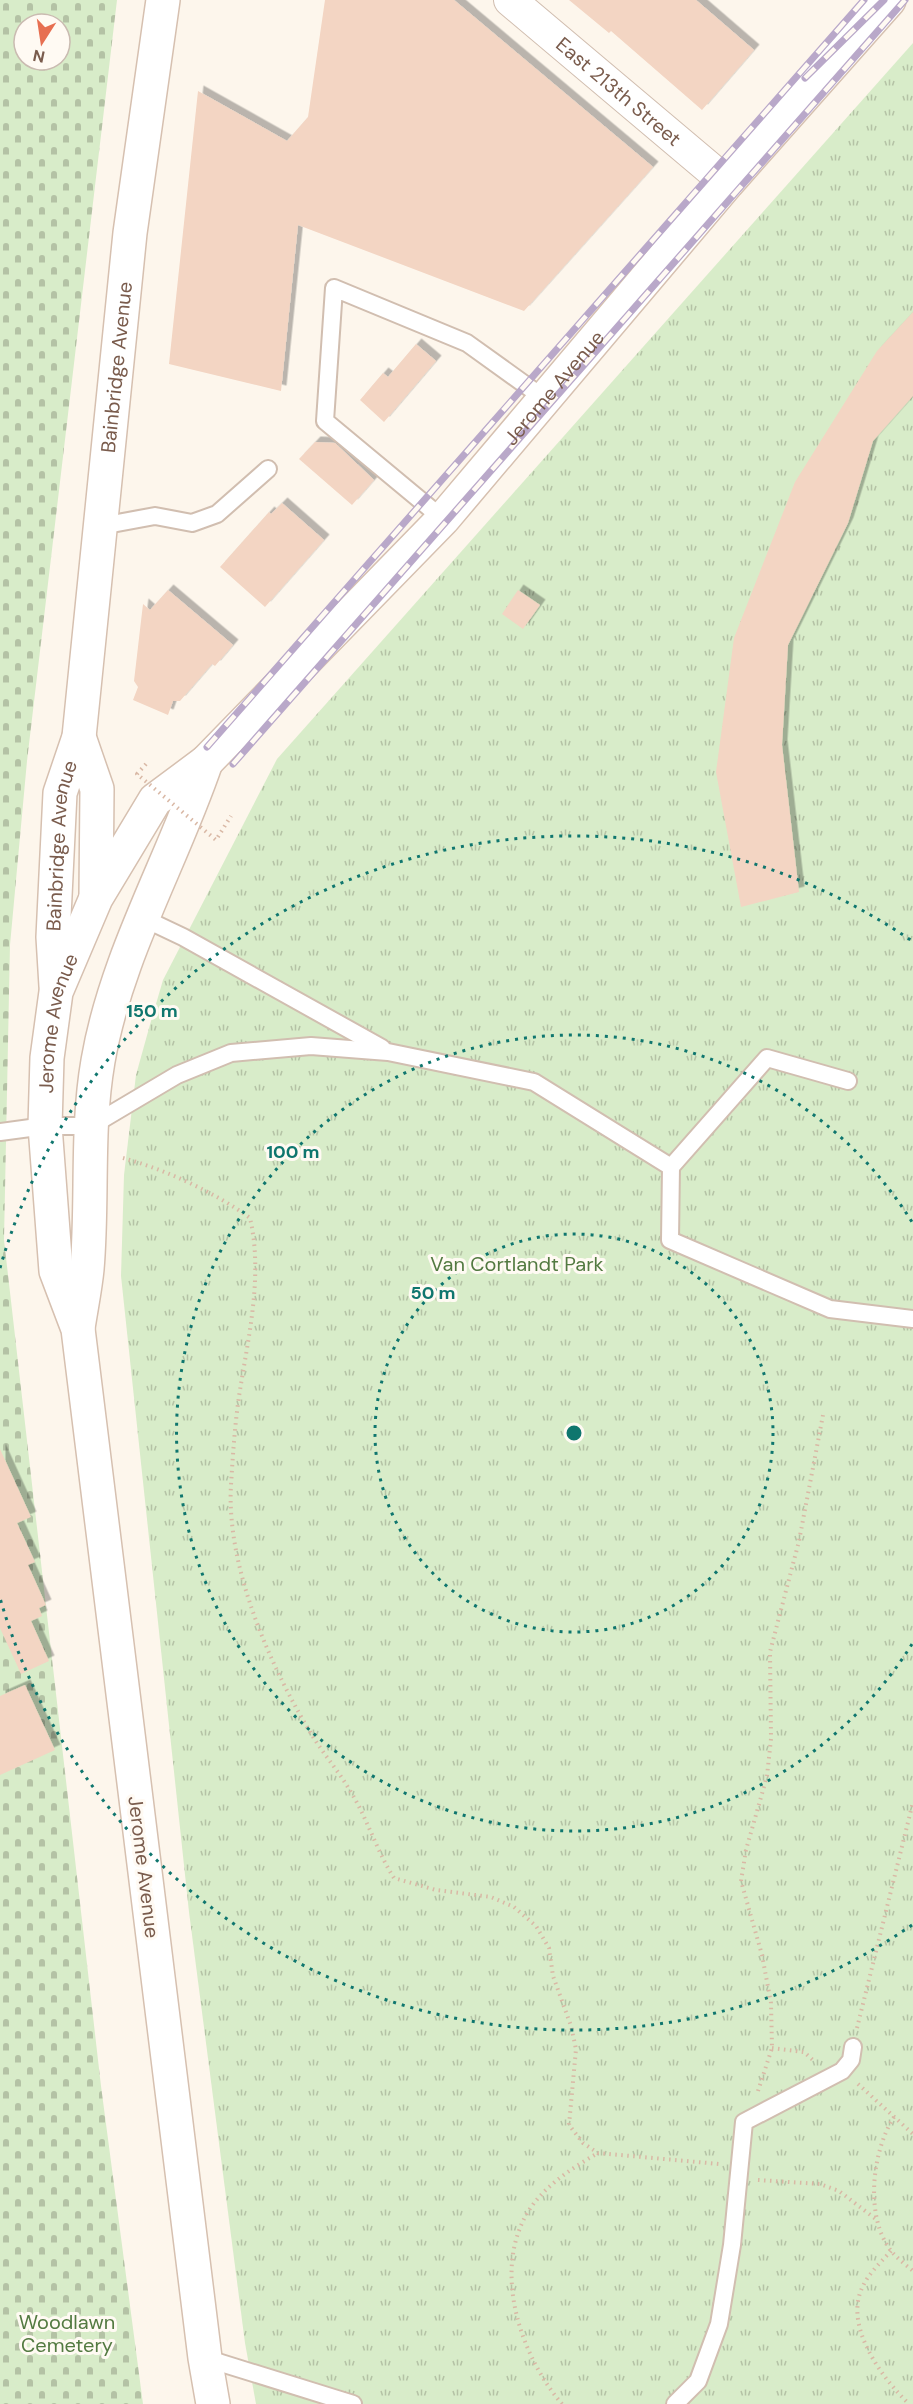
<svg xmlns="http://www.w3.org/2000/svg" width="913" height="2404" font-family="'DM Sans',sans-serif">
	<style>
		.cemetery { fill: url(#cemetery-stones); fill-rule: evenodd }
		.park { fill: url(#park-tufts) }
		.building { fill: #f3d5c3; filter: url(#shadow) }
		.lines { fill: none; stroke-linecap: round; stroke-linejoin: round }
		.lane-casing { stroke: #d1beb0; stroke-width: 20 }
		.street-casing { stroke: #d1beb0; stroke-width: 34 }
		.secondary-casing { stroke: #d6c0b0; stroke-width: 36 }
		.path { stroke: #d9b8a5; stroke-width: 4; stroke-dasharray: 1.5 4.5; stroke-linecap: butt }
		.lane { stroke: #fff; stroke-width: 16 }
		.street { stroke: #fff; stroke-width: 32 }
		.secondary { stroke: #fff; stroke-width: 33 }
		.rail-casing { stroke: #b9a8c9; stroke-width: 7 }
		.rail { stroke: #fffaf3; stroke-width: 4.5; stroke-dasharray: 14; stroke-linecap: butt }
		.path-bridge { stroke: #d9b8a5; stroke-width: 4; stroke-dasharray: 1.5 4.5; stroke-linecap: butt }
		.ring { fill: none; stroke: #0f766e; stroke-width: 3; stroke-dasharray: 3 6 }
		.labels { text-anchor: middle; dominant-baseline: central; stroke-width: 6; stroke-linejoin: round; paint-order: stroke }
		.street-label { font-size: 20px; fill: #7a5c4d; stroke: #fffaf3 }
		.park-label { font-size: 20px; fill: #537a41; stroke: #fffaf3 }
		.centre { fill: #0f766e; stroke: #fffaf3; stroke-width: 3 }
		.ring-label { font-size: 18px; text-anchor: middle; font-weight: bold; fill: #0f766e; stroke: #fffaf3; stroke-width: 6; stroke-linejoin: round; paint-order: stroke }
	</style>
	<defs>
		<pattern id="cemetery-stones" width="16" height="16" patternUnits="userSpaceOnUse" patternTransform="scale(1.5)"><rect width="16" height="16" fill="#d8ecc9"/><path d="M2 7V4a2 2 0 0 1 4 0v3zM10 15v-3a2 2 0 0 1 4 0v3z" fill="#b4c2a5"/></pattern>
		<pattern id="park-tufts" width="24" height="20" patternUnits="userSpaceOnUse" patternTransform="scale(1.5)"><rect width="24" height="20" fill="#d8ecc9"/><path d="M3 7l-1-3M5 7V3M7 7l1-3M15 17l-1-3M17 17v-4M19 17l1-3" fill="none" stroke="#b4c2a5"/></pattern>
		<filter id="shadow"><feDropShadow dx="5.5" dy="-5.5" stdDeviation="0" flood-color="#0004"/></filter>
	</defs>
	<rect width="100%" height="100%" fill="#fdf6ec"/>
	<!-- cemetery -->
	<path class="cemetery" d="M0 0H117L27 761 10 945 4 1240 101 2086 143 2404H0ZM24 24H60V60H24Z"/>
	<!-- park -->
	<path class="park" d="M913 43V2404H256L245 2343 189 1912 121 1276 124 1175 136 1075 151 1021 163 980 277 759Z"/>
	<!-- building -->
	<g class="building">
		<path d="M325 0H454L653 167 524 311 298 225 281 391 169 364 198 91 287 141 308 117Z"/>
		<path d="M569 0H696L754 50 702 110 611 31 609 33Z"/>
		<path d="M913 312V396L873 441 848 523 788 645 782 745 799 892 741 907 716 772 734 638 795 482 877 351Z"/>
		<path d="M416 344 436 361 384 422 360 400 383 373 388 377Z"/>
		<path d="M315 442 335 443 374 480 352 505 299 459Z"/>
		<path d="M282 503 324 540 265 607 220 567 269 512 271 514Z"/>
		<path d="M168 590 233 645 215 666 212 664 180 701H173L168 715 133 700 138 687 134 681 143 604 150 610Z"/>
		<path d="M518 590 540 605 523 629 502 614Z"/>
		<path d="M0 1449 31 1517 17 1523 35 1562 28 1565 46 1605 39 1608 42 1616 31 1621 49 1661 21 1674 0 1628Z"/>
		<path d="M25 1685 55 1750 0 1775V1696Z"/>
	</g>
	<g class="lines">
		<defs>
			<g id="lane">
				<path d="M443 519 325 421 334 288 467 343 545 399"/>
				<path d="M101 526 155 516 192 523 217 514 268 469"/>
				<path d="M143 918 183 937 382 1048"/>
				<path d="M0 1132 45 1126H91L177 1075 231 1053 311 1046 388 1052 534 1082 671 1167 670 1240 830 1309 913 1319"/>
				<path d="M671 1167 767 1058 848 1081"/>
				<path d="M205 2358 353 2404"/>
				<path d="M675 2404 698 2381 719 2324 732 2245 744 2122 842 2071 851 2060 853 2047"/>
			</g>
			<g id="street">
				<path id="s1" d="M510 0 727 183"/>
			</g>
			<g id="secondary">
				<path d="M79 737 97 789 96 897"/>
				<path id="s2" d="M56 986 53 937 60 793 79 737 130 233 163 0"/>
				<path d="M78 1328C81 1308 85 1289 87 1269 93 1200 86 1130 98 1061 116 956 172 862 206 762"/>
				<path id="s3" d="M213 2404 205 2358 78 1329 56 1271 45 1126 47 1058 56 992 96 898 155 800 206 762 443 519 727 183 889 0"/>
			</g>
		</defs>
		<!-- lane casing -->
		<use href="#lane" class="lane-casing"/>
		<!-- street casing -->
		<use href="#street" class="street-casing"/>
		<!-- secondary casing -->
		<use href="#secondary" class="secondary-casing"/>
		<!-- path -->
		<g class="path">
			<path d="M123 1158C164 1169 216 1193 250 1218 263 1274 249 1334 240 1390 235 1421 233 1453 231 1485 226 1568 272 1671 315 1740 326 1757 339 1772 349 1789 367 1817 376 1850 394 1878L436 1890 491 1897 514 1907 536 1926 549 1948 553 1976 571 2026 576 2049 569 2125 583 2143 598 2153 719 2164"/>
			<path d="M857 2028 913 1802"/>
			<path d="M772 2048 804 2052 815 2062"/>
			<path d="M858 2084 913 2134"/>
			<path d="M758 2091 772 2048 771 2003 762 1955 741 1881 746 1850 767 1776 771 1739 770 1652 799 1541 823 1415"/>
			<path d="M894 2117C872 2151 864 2218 892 2252 898 2259 906 2265 913 2271"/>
			<path d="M758 2180 820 2184 839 2191 877 2220"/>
			<path d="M891 2251C881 2262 868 2274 862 2288 844 2327 882 2378 909 2404"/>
			<path d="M562 2404C524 2360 497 2285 520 2228 533 2193 567 2171 598 2153"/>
		</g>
		<!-- lane -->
		<use href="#lane" class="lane"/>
		<!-- street -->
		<use href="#street" class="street"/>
		<!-- secondary -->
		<use href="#secondary" class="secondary"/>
		<defs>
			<g id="rail">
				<path d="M805 78 884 0"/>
				<path d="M207 747 864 0"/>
				<path d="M233 764 905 0"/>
			</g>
		</defs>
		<!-- rail casing -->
		<use href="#rail" class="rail-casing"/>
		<!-- rail -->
		<use href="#rail" class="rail"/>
		<!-- path-bridge -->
		<path class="path-bridge" d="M146 764 137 774 216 840 231 816"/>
	</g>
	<!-- distance rings -->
	<g class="ring">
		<circle cx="574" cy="1433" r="199"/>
		<path d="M912 1644A398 398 0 1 1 912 1222"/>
		<path d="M912 1925A597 597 0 0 1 0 1598M0 1268A597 597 0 0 1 912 941"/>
	</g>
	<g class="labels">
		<!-- street labels -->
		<g class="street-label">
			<text stroke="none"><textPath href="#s1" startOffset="142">East 213th Street</textPath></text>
			<text stroke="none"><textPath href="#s2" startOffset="624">Bainbridge Avenue</textPath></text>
			<text stroke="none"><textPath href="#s3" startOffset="2217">Jerome Avenue</textPath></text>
			<text stroke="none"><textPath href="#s2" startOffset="141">Bainbridge Avenue</textPath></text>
			<text stroke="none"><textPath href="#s3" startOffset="1395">Jerome Avenue</textPath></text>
			<text transform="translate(144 1867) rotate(83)">Jerome Avenue</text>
		</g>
		<!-- park labels -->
		<g class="park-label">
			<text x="517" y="1264">Van Cortlandt Park</text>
			<text x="67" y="2322">Woodlawn<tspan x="67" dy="23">Cemetery</tspan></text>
		</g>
	</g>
	<circle cx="574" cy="1433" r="9" class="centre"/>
	<g class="ring-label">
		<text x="152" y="1017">150 m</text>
		<text x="293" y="1158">100 m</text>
		<text x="433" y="1299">50 m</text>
	</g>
	<!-- north arrow -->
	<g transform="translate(42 42) rotate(192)"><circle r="28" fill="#fffaf3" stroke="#cabbb1" stroke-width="1.5"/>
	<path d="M0-4.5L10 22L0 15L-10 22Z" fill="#e76f51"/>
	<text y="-9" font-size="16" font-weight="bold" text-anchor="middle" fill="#7a5c4d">N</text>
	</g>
</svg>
